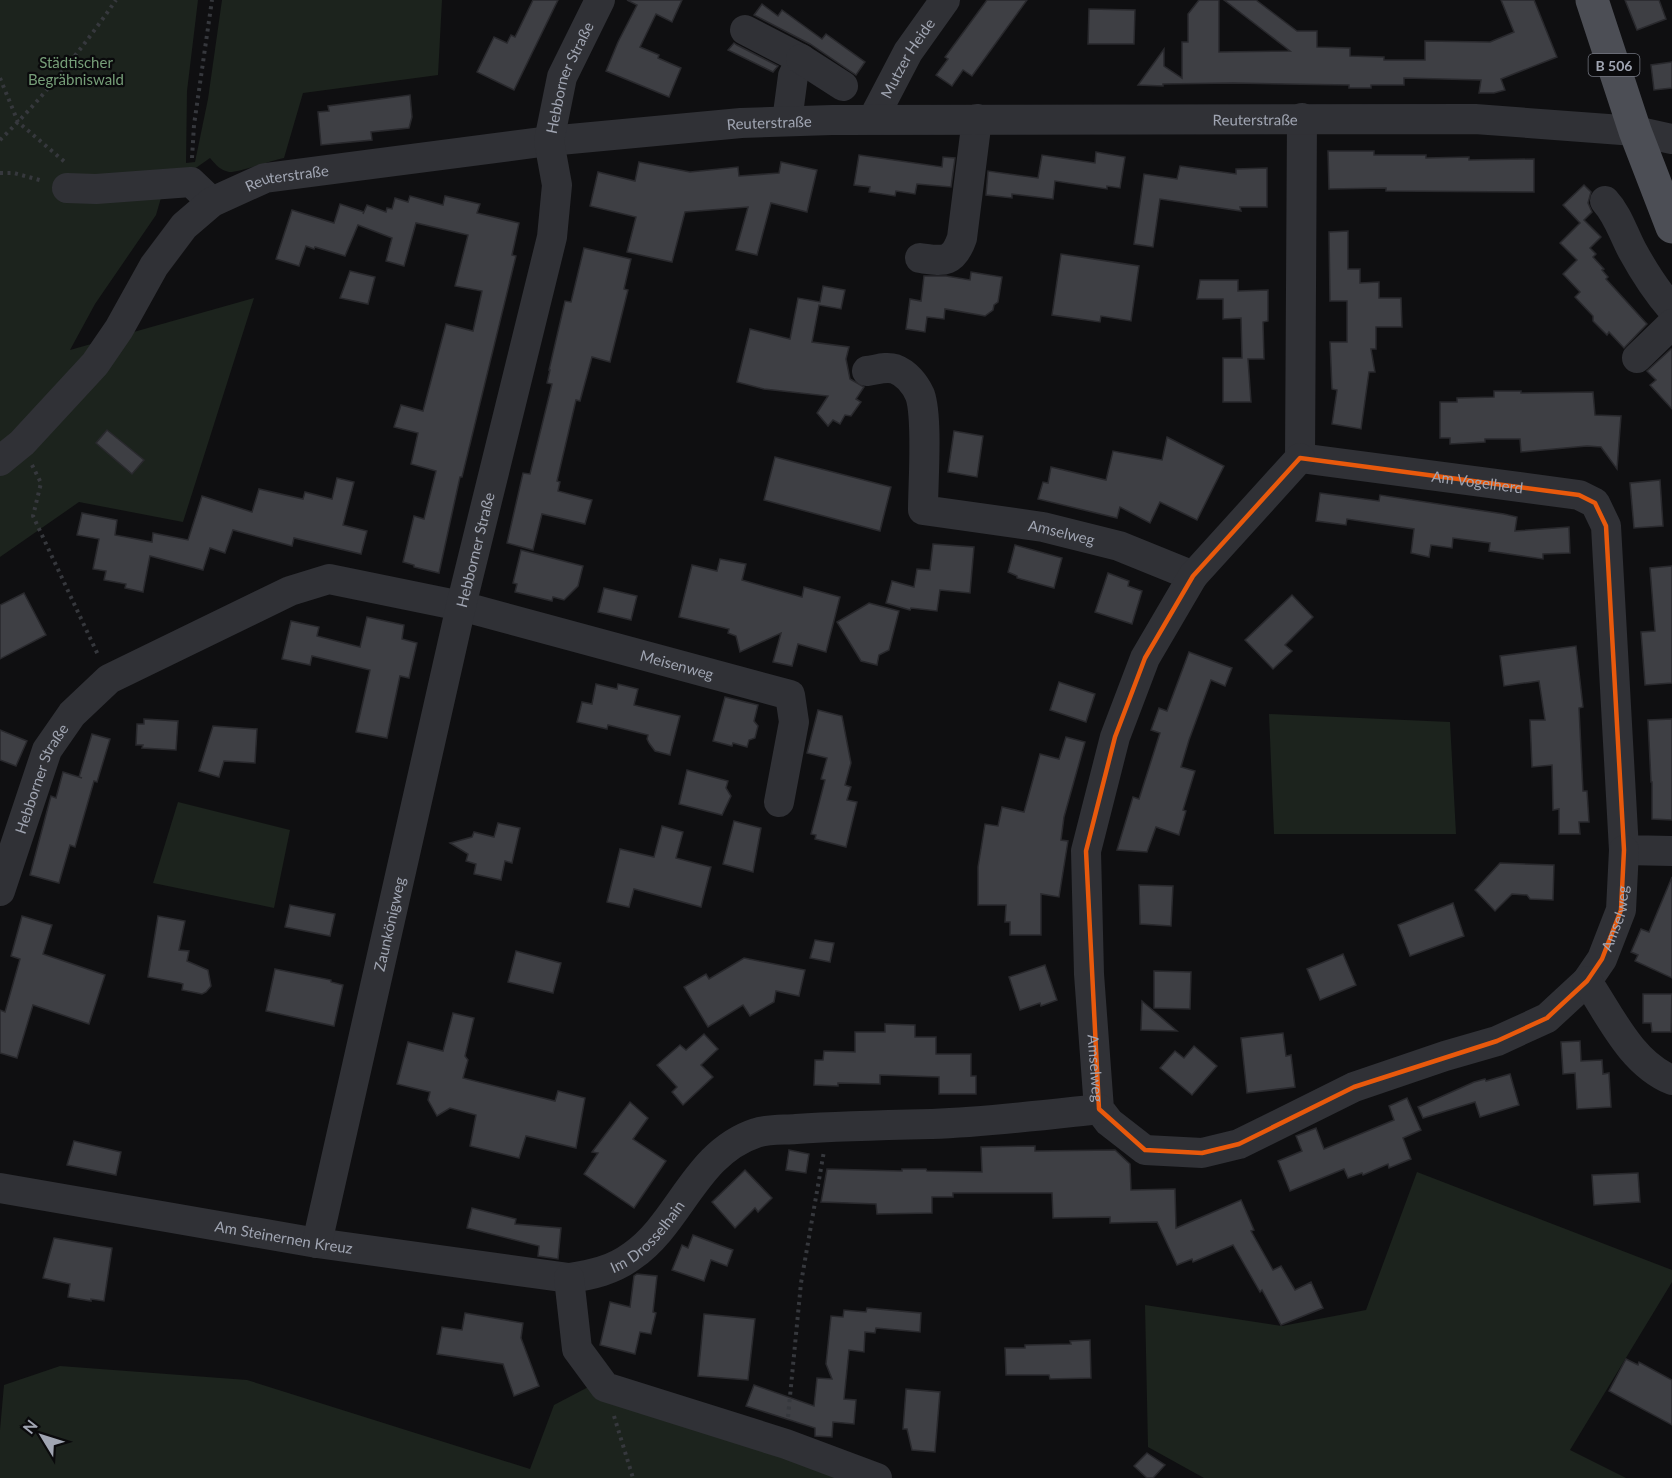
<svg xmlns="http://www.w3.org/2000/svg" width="1672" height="1478" font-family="Lato,sans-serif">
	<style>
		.green { fill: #1c231d }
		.building { fill: #3e3f44; stroke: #29292d; stroke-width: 1.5 }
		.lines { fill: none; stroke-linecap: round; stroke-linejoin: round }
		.path { stroke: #36383d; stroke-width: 4; stroke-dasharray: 3 4.5; stroke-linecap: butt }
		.minor { stroke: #303136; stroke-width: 30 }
		.major { stroke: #4c4e55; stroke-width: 33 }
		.marked { fill: none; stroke: #e8590c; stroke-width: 4.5; stroke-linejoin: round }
		.labels { text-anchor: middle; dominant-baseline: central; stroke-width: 4.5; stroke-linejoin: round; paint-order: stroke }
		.shield { fill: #0a0a0c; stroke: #737680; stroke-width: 1.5 }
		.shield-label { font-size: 14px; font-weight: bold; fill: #a0a5b2 }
		.street-label { font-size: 15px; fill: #a0a5b2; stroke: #0a0a0c }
		.park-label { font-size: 15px; fill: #769e78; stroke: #0a0a0c }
	</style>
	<rect width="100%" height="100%" fill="#0f0f11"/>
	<!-- green -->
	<g class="green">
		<path d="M0 0H198L187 91 186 163 195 162 208 99 222 0H442L438 75 303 93 284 158C273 160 237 173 229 172 220 170 216 165 210 158L163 191 156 215 95 304 70 350 254 298 183 522 79 502 0 557Z"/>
		<path d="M1269 714 1450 722 1456 834H1274Z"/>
		<path d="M178 802 290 830 274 908 153 883Z"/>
		<path d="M1417 1172 1672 1270V1282L1570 1450 1626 1478H1204L1148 1447 1145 1305 1282 1326 1366 1310Z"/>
		<path d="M60 1366 247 1380 530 1469 554 1405 594 1384 859 1478H0V1430L4 1385Z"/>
	</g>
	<!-- building -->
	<g class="building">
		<path d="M533 0H558L514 90 477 72 494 37 507 43 511 35 515 37Z"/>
		<path d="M627 0H682L672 22 656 14 640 47 659 55 658 58 681 68 669 97 606 71 618 42 637 5Z"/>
		<path d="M987 0H1027L972 76 963 70 952 86 936 75 948 59 945 57Z"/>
		<path d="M1199 0H1219V52L1290 51 1224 0H1256L1297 31H1317V47L1350 48V56L1384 57V60H1425V41L1490 42 1514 32 1501 0H1534L1557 57 1501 79 1505 90 1494 93H1479L1481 80 1404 78V85H1371V88H1349V85L1233 83 1163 84V86L1138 85 1164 49V66L1182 78V42H1188V14Z"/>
		<path d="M1625 0H1659L1666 19 1637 30Z"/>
		<path d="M762 4 778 16 782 10 822 39 826 34 865 62 856 75 810 44 754 15Z"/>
		<path d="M1089 9 1135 10 1134 44H1088Z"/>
		<path d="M734 43 737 45 778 66 773 72 728 50Z"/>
		<path d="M1672 62V88L1654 90 1651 65Z"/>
		<path d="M410 95 412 117 409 128 371 132 372 140 321 145 318 112 329 111 328 106Z"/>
		<path d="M1328 151H1374V155H1426V158L1469 157V160L1534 159V192L1386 191V188L1329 189Z"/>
		<path d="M1096 152 1125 157 1120 188 1107 186V189L1055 181 1053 199 1012 194V198L986 195 988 171 1038 178 1042 155 1095 163Z"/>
		<path d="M859 155 942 167 943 157 955 158 951 187 917 184 915 194 896 191 895 196 869 192 870 187 854 185Z"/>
		<path d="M639 162 690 172 738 167 739 176 779 173 781 162 817 170 807 212 771 203 757 255 736 250 748 207 685 212 672 262 627 252 636 217 590 206 598 172 635 181Z"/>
		<path d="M1180 166 1236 174V169L1267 168V207H1240L1241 211 1160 199 1153 247 1134 244 1144 174 1177 179Z"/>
		<path d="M1584 185 1591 192 1588 203 1592 212 1584 220 1601 237 1590 248 1596 254 1593 257 1604 269 1602 270 1608 277 1606 279 1647 324 1624 348 1609 332 1607 335 1593 321V316L1575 297 1580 292 1563 274 1577 260 1560 243 1580 223 1563 205Z"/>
		<path d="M410 196 443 205 445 196 480 204 477 213 519 223 512 255 516 256 462 477H460L439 573 414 567V565L403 562 414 516 424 519 436 471 411 464 418 433 394 427 401 405 423 411 446 324 473 331 482 291 455 286 468 235 416 223 404 266 386 261 392 238 358 225 345 256 315 247 314 249 306 246 299 266 276 259 292 210 334 223 340 204 364 212 363 214 367 205 386 212 387 208 392 209 395 198 408 202Z"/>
		<path d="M1348 231V269H1360V283L1379 282V298H1401L1402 327H1376V349H1371L1375 372H1369L1361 429 1332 424 1337 390 1332 389 1330 342H1347V301H1330L1329 232Z"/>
		<path d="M584 248 631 259 624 289 628 290 610 362 592 357 580 401 576 400 557 481 560 482 558 491 592 500 585 524 542 514 533 550 507 543 523 473 530 474 552 384 547 383 550 370H549L565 301 571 302Z"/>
		<path d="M1061 254 1139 266 1131 321 1101 316 1100 322 1052 315Z"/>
		<path d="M350 271 375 277 368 304 340 298Z"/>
		<path d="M971 272 1002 277 998 302 994 305 993 310 985 316 945 309 944 319 927 317 925 332 906 329 910 299 921 301 924 276H946L970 280Z"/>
		<path d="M1200 280H1238V291L1268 290V321L1263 322 1264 359H1248L1251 402H1223V358H1242L1241 318 1223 319V299H1197Z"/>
		<path d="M823 286 845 290 841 309 819 305 812 342 849 347 846 359 850 379 864 387 856 399 861 402 851 416 845 415 840 424 833 420 828 426 817 413 828 396 764 389 737 382 750 329 790 339 798 298 820 302Z"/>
		<path d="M1671 349 1672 350V409L1650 385 1656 380 1647 371Z"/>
		<path d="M1494 391H1521V393L1593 392 1595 415 1621 416 1617 469 1601 447 1587 446 1521 452 1520 439H1485V442L1450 444V438H1440V402H1457V398L1494 397Z"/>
		<path d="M107 430 144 460 132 474 96 443Z"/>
		<path d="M954 431 983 436 977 477 948 472Z"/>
		<path d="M1167 437 1224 466 1197 520 1160 502 1150 523 1120 507 1117 518 1038 499 1043 482 1048 483 1051 467 1106 480 1113 451 1162 460Z"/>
		<path d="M775 457 891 487 880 531 764 500Z"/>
		<path d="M337 478 354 482 343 525 367 531 361 554 294 538 292 546 233 530 225 553 210 548 203 570 150 556 143 592 125 588 126 584 104 580 106 571 93 569 99 539 77 535 82 513 117 520 115 535 152 542 153 533 188 540 202 496 252 512 259 489 303 499 305 492 332 499Z"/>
		<path d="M1660 480 1663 526 1634 528 1630 483Z"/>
		<path d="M1320 493 1379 501 1380 495 1504 514 1517 517 1515 531 1569 527 1570 553 1543 554V559L1489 551 1490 543 1453 538 1452 548 1431 545 1429 557 1411 553 1414 529 1347 519 1346 525 1316 521Z"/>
		<path d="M933 544 974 547 970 593 940 590 937 611 911 608 910 610 886 603 892 581 914 587 917 569 930 570Z"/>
		<path d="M1015 545 1062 558 1054 588 1017 578V576L1008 572Z"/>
		<path d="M521 550 583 566 578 586 564 600 553 597 552 601 515 592 517 584 513 583Z"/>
		<path d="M720 559 746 564 742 580 802 597 804 587 840 597 826 652 798 644 792 666 773 662 781 633 740 652 736 636 728 633 729 629 679 617 692 565 717 571Z"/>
		<path d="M1672 566V683L1645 685 1641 632 1655 631 1650 568Z"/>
		<path d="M1108 573 1129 581 1128 586 1142 591 1132 624 1095 612Z"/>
		<path d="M604 588 637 596 631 620 598 612Z"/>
		<path d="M24 593 46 635 0 659V605Z"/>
		<path d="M1292 595 1313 617 1285 645 1292 651 1273 669 1245 640Z"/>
		<path d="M869 603 899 611 889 650 879 655 877 665 861 661 837 622Z"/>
		<path d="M367 617 404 625 402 639 417 643 409 678 400 676 387 738 356 732 370 670 312 656 310 665 282 659 291 621 319 627 317 636 360 647Z"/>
		<path d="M1576 646 1583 707 1579 708 1583 791H1587L1589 822H1579L1580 834H1559V809L1553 810 1552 765 1532 767 1530 720H1545L1539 681 1504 686 1500 656Z"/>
		<path d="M1189 652 1232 668 1225 686 1211 680 1189 740 1181 767 1195 771 1183 810 1186 811 1179 835 1156 827 1147 852 1117 850 1133 797 1139 799 1160 733 1151 730 1159 708 1167 711Z"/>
		<path d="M1059 682 1095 694 1086 722 1050 710Z"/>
		<path d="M596 684 617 689 618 684 638 689 634 705 680 716 670 755 655 751 649 743 647 739 648 735 608 725 607 729 577 722 582 702 592 704Z"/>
		<path d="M725 697 758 705 754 721 758 726 755 738 749 740 747 747 733 743 732 746 713 741Z"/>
		<path d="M818 710 842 716 851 763 845 785 851 787 847 800 857 802 846 847 815 839 816 835 811 834 825 780 821 779 827 758 807 753Z"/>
		<path d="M144 719 178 721 176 750 142 748 143 745H136L137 724H144Z"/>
		<path d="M1672 719V820L1652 819V782H1651L1648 720Z"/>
		<path d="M213 726 257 729 255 763 224 761 219 777 199 771Z"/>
		<path d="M0 730 27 741 16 766 0 760Z"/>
		<path d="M92 734 110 739 97 782 94 781 75 847 70 845 59 883 30 875 51 796 56 798 63 772 82 778 79 777Z"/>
		<path d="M1066 737 1085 742 1064 817 1061 840 1068 841 1059 897 1041 894V935H1010V922H1005L1006 905H978V867L985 824 998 826 1002 807 1024 812 1040 754 1059 759Z"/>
		<path d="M687 770 728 781 726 788 731 796 722 815 679 804Z"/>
		<path d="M734 821 761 828 753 872 723 864Z"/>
		<path d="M498 823 520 828 512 863 505 861 501 880 474 874 476 864 466 861 468 854 450 843 472 837 474 832 494 837Z"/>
		<path d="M662 826 683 832 676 858 711 867 701 907 634 889 629 907 607 902 620 849 654 857Z"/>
		<path d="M1500 863 1554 865 1553 900 1530 899 1527 895 1512 894 1495 911 1475 890Z"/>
		<path d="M1672 877V978L1635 961 1638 955 1631 952 1641 929 1649 932Z"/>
		<path d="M1139 885 1173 886 1171 926 1140 924Z"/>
		<path d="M1453 903 1464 936 1410 956 1398 925Z"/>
		<path d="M290 905 335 914 330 936 285 927Z"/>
		<path d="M22 916 52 925 43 954 105 975 89 1024 33 1005 17 1058 0 1053V1010L5 1012 20 959 11 956Z"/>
		<path d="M158 916 185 921 179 950 189 951 187 961 208 970 211 986 206 992 202 994 182 990 183 984 180 983 148 977Z"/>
		<path d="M815 940 834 943 830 962 810 958Z"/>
		<path d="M516 951 561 963 553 993 508 982Z"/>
		<path d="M1343 954 1356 985 1320 1000 1307 969Z"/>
		<path d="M744 958 805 970 799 996 776 991 774 1002 750 1016 743 1005 708 1027 684 987 706 974 709 979Z"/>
		<path d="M1045 965 1057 1000 1041 1006 1040 1003 1020 1010 1009 977Z"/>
		<path d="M275 969 331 980V982L343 985 334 1026 266 1011Z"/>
		<path d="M1154 971 1191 972 1190 1009 1154 1008Z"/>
		<path d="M1643 994H1672L1671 1032H1652L1651 1023H1643Z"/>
		<path d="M1142 1001 1177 1031 1141 1030Z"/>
		<path d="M453 1013 474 1018 465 1056 468 1060 463 1078 555 1101 558 1091 585 1098 576 1148 526 1136 519 1158 470 1146 476 1115 450 1108 437 1116 428 1100 430 1092 397 1084 408 1042 443 1051Z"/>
		<path d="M885 1024 915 1025V1037H936V1054H971V1076H976V1094H939V1077L880 1075V1084L838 1083V1086L814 1085 815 1060H823L824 1051 855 1052V1032H885Z"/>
		<path d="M1283 1033 1286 1056 1291 1055 1295 1087 1247 1093 1241 1038Z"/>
		<path d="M704 1034 718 1049 701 1065 713 1077 683 1105 672 1092 677 1087 657 1065 680 1045 686 1050Z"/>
		<path d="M1580 1041 1581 1061 1602 1060 1603 1074 1609 1073 1611 1107 1577 1109 1575 1073 1563 1074 1561 1042Z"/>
		<path d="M1194 1046 1217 1066 1192 1095 1160 1068 1175 1051 1184 1058Z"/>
		<path d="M1510 1074 1519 1105 1480 1117 1475 1102 1423 1118 1418 1107 1474 1082 1485 1079 1486 1081Z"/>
		<path d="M1407 1098 1421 1130 1403 1138 1411 1159 1389 1168 1388 1164 1363 1175 1362 1173 1348 1178 1344 1169 1290 1191 1278 1161 1302 1151 1296 1136 1316 1128 1324 1149 1394 1120 1389 1106Z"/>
		<path d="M630 1102 648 1118 633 1139 666 1161 634 1208 584 1174 598 1153 592 1152Z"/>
		<path d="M74 1141 121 1152 116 1175 67 1165Z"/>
		<path d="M1035 1146V1151L1115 1150 1130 1164 1131 1190 1175 1189 1176 1228 1241 1200 1254 1230 1251 1231 1273 1270 1281 1266 1295 1290 1311 1282 1323 1308 1281 1325 1262 1290 1260 1292 1233 1245 1193 1262 1192 1259 1177 1265 1157 1222 1110 1223V1217L1053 1218 1052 1193H953V1197H932V1213L877 1214 876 1204 821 1202 827 1169 902 1171V1169H926L927 1171 982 1172 981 1147Z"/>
		<path d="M789 1150 809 1154 806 1173 786 1170Z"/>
		<path d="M745 1170 772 1198 758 1212 755 1208 735 1228 712 1202Z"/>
		<path d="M1638 1173 1640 1202 1594 1205 1592 1175Z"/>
		<path d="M472 1208 516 1219 515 1224 561 1228 558 1259 538 1256 539 1246 467 1228Z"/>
		<path d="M693 1235 733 1250 727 1266 711 1260 704 1281 672 1270 682 1245 688 1248Z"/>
		<path d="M54 1238 112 1248 104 1301 91 1299V1301L68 1297 70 1284 43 1278Z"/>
		<path d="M637 1274 657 1276 653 1312 656 1313 651 1334 640 1332 635 1354 600 1345 610 1302 630 1307 634 1276Z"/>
		<path d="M867 1308 921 1313 920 1332 876 1328 875 1333 865 1332 864 1352 849 1350 844 1399 856 1400 854 1424 833 1422 832 1437 815 1436V1428L746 1406 754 1385 814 1406 817 1378 832 1379 826 1364 831 1316 843 1317 844 1310 866 1312Z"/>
		<path d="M465 1313 523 1323 521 1338 539 1386 514 1396 503 1364 437 1354 442 1327 462 1330Z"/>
		<path d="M704 1314 755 1319 748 1380 698 1376Z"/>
		<path d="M1090 1340 1091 1378 1050 1379 1049 1375H1006L1005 1348H1025V1345L1071 1344 1070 1341Z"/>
		<path d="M1626 1359 1638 1365 1639 1362 1672 1380V1425L1609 1391Z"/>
		<path d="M906 1389 940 1392 935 1452 912 1450 907 1429H903Z"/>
		<path d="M1147 1453 1165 1465 1153 1478H1147L1134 1466Z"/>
	</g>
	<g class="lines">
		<!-- path -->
		<g class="path">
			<path d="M0 78 18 122 66 163"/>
			<path d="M0 140C42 99 83 48 116 0"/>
			<path d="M192 158 194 125 212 0"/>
			<path d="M0 173H14L43 181"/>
			<path d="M32 465 41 483 33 516 99 657"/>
			<path d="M614 1416 633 1478"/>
			<path d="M788 1417 801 1283 824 1151"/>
		</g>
		<!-- minor -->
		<g class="minor">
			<path d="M745 30 801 59 793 76 787 121"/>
			<path d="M801 59 843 86"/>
			<path id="s1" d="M1302 118 1300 458 1579 495 1595 503 1606 526 1624 850 1672 851"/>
			<path id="s2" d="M873 119 908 52 945 0"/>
			<path d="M67 188 96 189 191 182 212 202"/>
			<path d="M1605 201C1618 215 1623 233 1632 250 1644 272 1656 291 1672 309"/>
			<path d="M920 258C943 261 953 264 962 238L977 119"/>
			<path d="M1637 358 1672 324"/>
			<path id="s3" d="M867 371C876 370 886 366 895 369 906 373 915 384 920 395 928 418 923 483 923 510L1043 527 1119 546 1193 576"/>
			<path id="s4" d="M1300 458 1193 576 1145 658 1115 737 1086 851 1089 974 1099 1109 1109 1122 1145 1150 1202 1153 1239 1144 1354 1087 1445 1056 1497 1041 1547 1018 1587 981 1602 959 1621 910 1624 850"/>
			<path id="s5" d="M0 461 22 443 95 364 119 329 154 266 184 226 212 202 265 178 549 141 741 123 832 120 1475 119 1635 131 1672 139"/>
			<path id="s6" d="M0 891 47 750 72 714 109 679 290 591 329 579 461 606 790 695 794 722 779 802"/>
			<path d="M1587 981C1611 1017 1631 1063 1672 1080"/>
			<path id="s7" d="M0 1188 317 1243 569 1278C592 1275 613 1270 632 1256 680 1223 695 1153 756 1133 767 1129 783 1130 796 1129 841 1126 887 1125 932 1124 988 1122 1044 1115 1099 1109"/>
			<path id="s8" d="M317 1243 461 606 552 237 557 185 549 141 562 77 600 0"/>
			<path d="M569 1278 577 1349 605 1387 786 1444 877 1478"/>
		</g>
		<!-- major -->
		<path class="major" d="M1592 0 1635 131 1672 227"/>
	</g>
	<!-- marked area -->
	<path class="marked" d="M1300 458 1579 495 1595 503 1606 526 1624 850 1621 910 1602 959 1587 981 1547 1018 1497 1041 1354 1087 1239 1144 1202 1153 1145 1150 1099 1109 1086 851 1115 737 1145 658 1193 576Z"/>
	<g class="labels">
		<!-- shield labels -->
		<rect class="shield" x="1588.5" y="54" width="51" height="22" rx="4.5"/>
		<g class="shield-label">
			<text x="1614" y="65">B 506</text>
		</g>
		<!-- street labels -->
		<g class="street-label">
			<text stroke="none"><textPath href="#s2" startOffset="70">Mutzer Heide</textPath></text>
			<text stroke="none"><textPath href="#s8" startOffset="1197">Hebborner Straße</textPath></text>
			<text stroke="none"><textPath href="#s5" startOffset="1389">Reuterstraße</textPath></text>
			<text stroke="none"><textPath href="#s5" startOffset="903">Reuterstraße</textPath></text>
			<text stroke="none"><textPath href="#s5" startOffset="417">Reuterstraße</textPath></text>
			<text stroke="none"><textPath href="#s1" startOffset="519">Am Vogelherd</textPath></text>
			<text stroke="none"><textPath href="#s3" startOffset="321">Amselweg</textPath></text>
			<text stroke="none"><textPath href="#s8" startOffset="711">Hebborner Straße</textPath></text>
			<text stroke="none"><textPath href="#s6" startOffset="844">Meisenweg</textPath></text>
			<text stroke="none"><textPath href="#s6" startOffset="120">Hebborner Straße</textPath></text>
			<text stroke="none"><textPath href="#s4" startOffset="1330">Amselweg</textPath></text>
			<text stroke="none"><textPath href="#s8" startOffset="327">Zaunkönigweg</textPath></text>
			<text stroke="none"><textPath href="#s4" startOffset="674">Amselweg</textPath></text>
			<text stroke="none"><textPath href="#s7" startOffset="668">Im Drosselhain</textPath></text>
			<text stroke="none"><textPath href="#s7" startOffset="288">Am Steinernen Kreuz</textPath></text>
		</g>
		<!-- park labels -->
		<g class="park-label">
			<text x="76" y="62">Städtischer<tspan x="76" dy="17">Begräbniswald</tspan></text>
		</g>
	</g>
	<!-- north arrow -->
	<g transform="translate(42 1436) rotate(308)" stroke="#0a0a0c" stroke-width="4.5" paint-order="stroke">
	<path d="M0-4.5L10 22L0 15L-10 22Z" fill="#a0a5b2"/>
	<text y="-9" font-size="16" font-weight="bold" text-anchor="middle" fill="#a0a5b2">N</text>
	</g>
</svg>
